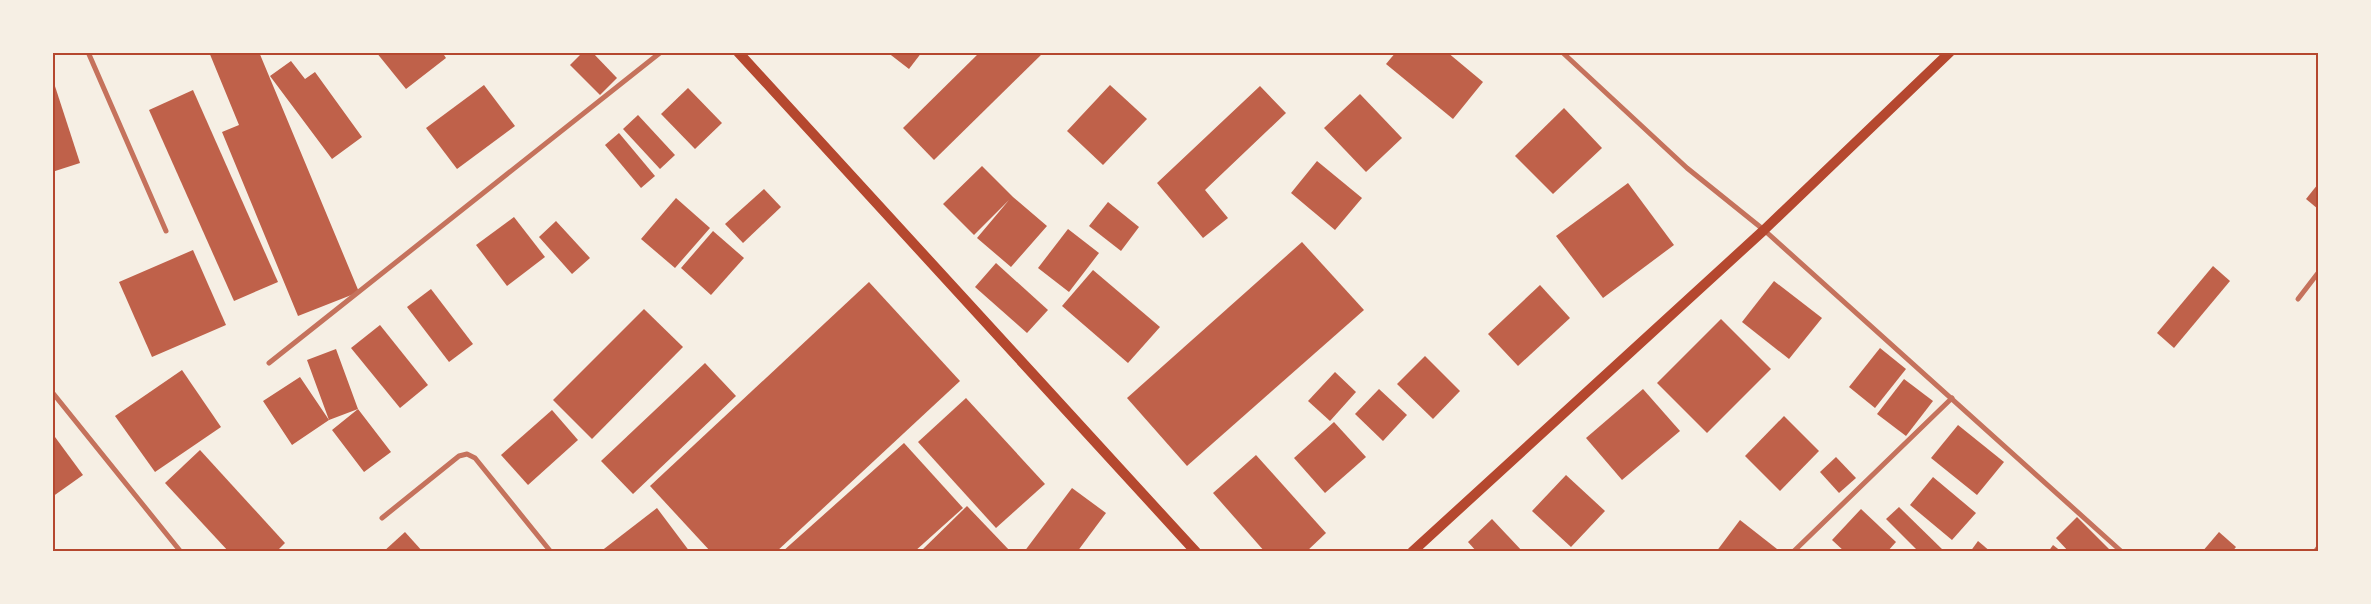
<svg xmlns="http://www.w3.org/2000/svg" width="2371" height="604" font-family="'PT Sans',sans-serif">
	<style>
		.building { fill: #bf614a }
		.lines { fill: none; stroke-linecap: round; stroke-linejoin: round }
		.minor { stroke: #c5725c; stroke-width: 5 }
		.secondary { stroke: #b5482f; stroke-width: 10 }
		.neatline { fill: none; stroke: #b5482f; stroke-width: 2 }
	</style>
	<rect width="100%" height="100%" fill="#f6efe4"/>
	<!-- building -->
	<g class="building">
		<path d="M209 52H259L359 292 298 316 222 132 239 125Z"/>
		<path d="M376 52H442L446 58 406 89Z"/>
		<path d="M583 52H592L617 78 600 95 570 65Z"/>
		<path d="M887 52H922L909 69Z"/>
		<path d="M980 52H1044L934 160 903 128Z"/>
		<path d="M1396 52H1447L1483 82 1453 119 1386 64Z"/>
		<path d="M291 61 305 79 315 72 362 137 332 159 270 76Z"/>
		<path d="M52 77 80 163 52 172Z"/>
		<path d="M484 85 515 126 457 169 426 128Z"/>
		<path d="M1110 85 1147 119 1103 165 1067 131Z"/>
		<path d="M1260 86 1286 113 1205 190 1228 218 1203 238 1157 183Z"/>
		<path d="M688 88 722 123 695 149 661 114Z"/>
		<path d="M193 90 278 282 234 301 149 110Z"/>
		<path d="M1360 94 1402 138 1366 172 1324 128Z"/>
		<path d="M1564 108 1602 148 1553 194 1515 156Z"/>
		<path d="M638 115 675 155 660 169 623 129Z"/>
		<path d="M619 133 655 176 641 188 605 145Z"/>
		<path d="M1317 161 1362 198 1335 230 1291 193Z"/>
		<path d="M982 166 1013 197 1047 226 1011 267 977 238 1009 200 974 235 943 204Z"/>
		<path d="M1628 183 1674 245 1603 298 1556 236Z"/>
		<path d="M2318 184V209L2306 199Z"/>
		<path d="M764 189 781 207 743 243 725 224Z"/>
		<path d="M676 198 710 228 675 268 641 239Z"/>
		<path d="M1108 202 1139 227 1121 251 1089 226Z"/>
		<path d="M514 217 545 257 507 286 476 245Z"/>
		<path d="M556 221 590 258 572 274 539 237Z"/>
		<path d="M1068 229 1099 253 1069 292 1038 268Z"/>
		<path d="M713 231 744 258 711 295 681 268Z"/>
		<path d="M1302 242 1364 310 1187 466 1127 398Z"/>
		<path d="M193 250 226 325 152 357 119 282Z"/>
		<path d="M996 263 1048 310 1027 333 975 287Z"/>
		<path d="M2213 266 2230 281 2174 348 2157 333Z"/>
		<path d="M1093 270 1160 327 1128 363 1062 306Z"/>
		<path d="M1774 281 1822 318 1789 359 1742 322Z"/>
		<path d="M869 282 960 381 776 552H711L650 486Z"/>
		<path d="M1540 285 1570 318 1518 366 1488 334Z"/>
		<path d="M431 289 473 344 449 362 407 307Z"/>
		<path d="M644 309 683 347 592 439 553 400Z"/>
		<path d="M1721 319 1771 369 1707 433 1657 383Z"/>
		<path d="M380 325 428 385 400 408 351 348Z"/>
		<path d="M1880 348 1906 369 1875 408 1849 387Z"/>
		<path d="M336 349 358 409 391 452 364 472 332 430 358 409 329 420 292 445 263 401 300 377 329 420 307 360Z"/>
		<path d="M1425 356 1460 391 1433 419 1397 384Z"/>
		<path d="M705 363 736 396 633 494 601 461Z"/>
		<path d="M182 370 221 427 155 472 115 416Z"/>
		<path d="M1335 372 1356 392 1330 421 1308 401Z"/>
		<path d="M1904 379 1933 401 1906 436 1877 414Z"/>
		<path d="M1379 389 1407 415 1383 441 1355 414Z"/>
		<path d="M1643 389 1680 431 1622 480 1586 438Z"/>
		<path d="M966 398 1045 484 996 528 918 442Z"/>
		<path d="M552 410 578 440 528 485 501 455Z"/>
		<path d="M1784 416 1819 451 1780 491 1745 456Z"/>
		<path d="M1334 422 1366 457 1325 493 1294 458Z"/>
		<path d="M1958 425 2004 462 1977 495 1931 458Z"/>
		<path d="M55 437 83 475 52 497V439Z"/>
		<path d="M904 443 963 508 914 552H782Z"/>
		<path d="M200 450 285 543 276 552H229L165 483Z"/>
		<path d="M1256 455 1326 533 1306 552H1265L1213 493Z"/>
		<path d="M1836 457 1856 478 1839 493 1820 472Z"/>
		<path d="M1566 475 1605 511 1571 547 1532 511Z"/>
		<path d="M1933 477 1976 513 1952 540 1910 505Z"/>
		<path d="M1072 488 1106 513 1077 552H1024Z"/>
		<path d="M967 506 1011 552H920Z"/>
		<path d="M1899 507 1945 552H1919L1886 519Z"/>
		<path d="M657 508 690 552H600Z"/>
		<path d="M1861 509 1896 542 1887 552H1845L1832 540Z"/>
		<path d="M2077 517 2112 552H2069L2056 538Z"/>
		<path d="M1492 519 1523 552H1477L1468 542Z"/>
		<path d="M1740 520 1777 549 1775 552H1716Z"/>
		<path d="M405 532 423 552H383Z"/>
		<path d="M2219 532 2236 547 2232 552H2202Z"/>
		<path d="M1978 541 1991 552H1970Z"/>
		<path d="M2053 545 2062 552H2048Z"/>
	</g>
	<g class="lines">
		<!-- minor -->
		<g class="minor">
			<path d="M88 52 166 231"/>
			<path d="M1562 52 1687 168 1764 230 2122 552"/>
			<path d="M2298 299 2318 273"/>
			<path d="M269 363 661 52"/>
			<path d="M52 392 181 552"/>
			<path d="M382 518 459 456 467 454 475 458 551 552"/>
			<path d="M1793 552 1952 398"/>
			<path d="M2315 552 2318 548"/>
		</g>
		<!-- secondary -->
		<g class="secondary">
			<path d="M738 52 1196 552"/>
			<path d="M1412 552 1764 230 1950 52"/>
		</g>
	</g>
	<!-- border -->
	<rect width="2371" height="604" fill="none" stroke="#f6efe4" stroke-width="108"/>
	<rect x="54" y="54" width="2263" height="496" class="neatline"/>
</svg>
